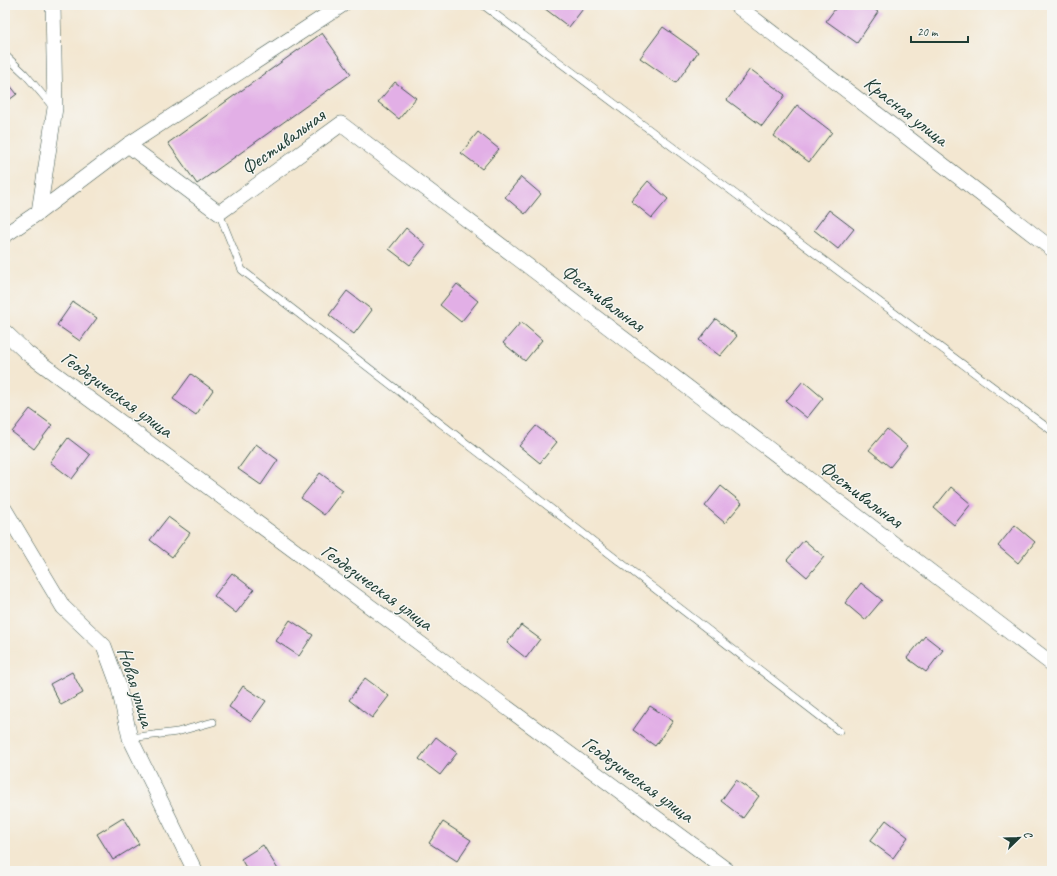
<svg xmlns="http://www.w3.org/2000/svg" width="1057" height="876" font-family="Caveat,sans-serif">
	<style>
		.building { fill: #e2afe6 }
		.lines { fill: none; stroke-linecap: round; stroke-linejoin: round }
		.lane-casing { stroke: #3f564c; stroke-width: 8 }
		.street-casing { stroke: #3f564c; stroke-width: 16 }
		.lane { stroke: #fff; stroke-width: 7 }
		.street { stroke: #fff; stroke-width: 15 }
		.labels { text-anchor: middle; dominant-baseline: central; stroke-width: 3; stroke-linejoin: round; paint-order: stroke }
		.street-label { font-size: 20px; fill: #1f3d34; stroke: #f6f6f2 }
	</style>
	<rect width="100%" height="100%" fill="#f6f6f2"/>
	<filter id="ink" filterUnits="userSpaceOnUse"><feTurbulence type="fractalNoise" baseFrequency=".025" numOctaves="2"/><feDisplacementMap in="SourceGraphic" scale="8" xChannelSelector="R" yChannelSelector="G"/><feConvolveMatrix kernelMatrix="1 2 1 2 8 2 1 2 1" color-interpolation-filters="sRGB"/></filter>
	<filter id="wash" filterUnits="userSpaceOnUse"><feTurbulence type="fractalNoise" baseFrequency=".012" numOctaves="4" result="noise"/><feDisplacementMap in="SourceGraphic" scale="16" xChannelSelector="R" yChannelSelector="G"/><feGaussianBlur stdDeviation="0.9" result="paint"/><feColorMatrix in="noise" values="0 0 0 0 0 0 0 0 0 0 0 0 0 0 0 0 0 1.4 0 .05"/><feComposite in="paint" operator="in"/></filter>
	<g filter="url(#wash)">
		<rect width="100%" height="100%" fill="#f3e7d1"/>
		<g id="blocks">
			<!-- building -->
			<g class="building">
				<path d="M540 5H586L569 27Z"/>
				<path d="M838 5H868L878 12 857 43 826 21Z"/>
				<path d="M663 27 698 52 676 83 640 58Z"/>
				<path d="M322 33 351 74 197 184 168 143Z"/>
				<path d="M750 69 785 95 762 126 727 100Z"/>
				<path d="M5 79 17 94 5 103Z"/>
				<path d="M395 82 416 98 399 119 378 102Z"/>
				<path d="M797 105 832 132 809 162 774 136Z"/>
				<path d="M478 132 499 149 482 169 461 153Z"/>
				<path d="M521 177 541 194 525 214 505 197Z"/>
				<path d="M648 181 668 199 652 218 631 201Z"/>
				<path d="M829 210 854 229 838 249 814 230Z"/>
				<path d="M406 228 426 245 410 265 389 249Z"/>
				<path d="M457 284 478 301 461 322 440 305Z"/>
				<path d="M347 291 372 310 354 334 329 315Z"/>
				<path d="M73 302 97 318 80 341 57 325Z"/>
				<path d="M716 319 737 336 720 356 699 340Z"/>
				<path d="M521 322 542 340 525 361 503 343Z"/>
				<path d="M191 374 213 390 196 415 173 399Z"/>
				<path d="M803 381 823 398 807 418 786 401Z"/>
				<path d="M30 409 52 425 34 449 12 432Z"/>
				<path d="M536 426 557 442 540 463 519 446Z"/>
				<path d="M887 429 907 446 890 467 869 450Z"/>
				<path d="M68 438 90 455 72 479 50 462Z"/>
				<path d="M256 444 278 460 261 485 238 469Z"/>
				<path d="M320 473 343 490 324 515 301 498Z"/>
				<path d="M721 486 742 503 725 523 705 506Z"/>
				<path d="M951 487 971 504 954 525 934 508Z"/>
				<path d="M168 517 190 533 172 557 150 540Z"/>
				<path d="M1015 525 1035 542 1018 563 998 546Z"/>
				<path d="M804 540 824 557 807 577 787 560Z"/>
				<path d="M232 573 254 590 236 613 214 596Z"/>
				<path d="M861 583 882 600 865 620 845 603Z"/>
				<path d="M290 620 313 635 299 656 276 641Z"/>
				<path d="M521 625 540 639 526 658 507 643Z"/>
				<path d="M925 636 943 650 926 672 907 658Z"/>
				<path d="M72 672 83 693 61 705 50 684Z"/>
				<path d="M365 678 389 696 372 718 349 700Z"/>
				<path d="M243 686 266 701 251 722 229 707Z"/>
				<path d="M650 706 673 721 655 746 633 730Z"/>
				<path d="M436 737 457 753 440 775 419 759Z"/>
				<path d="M736 780 759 796 743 818 721 801Z"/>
				<path d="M123 818 139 844 113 860 97 834Z"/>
				<path d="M886 820 908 837 893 858 870 841Z"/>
				<path d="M443 822 471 840 457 861 429 843Z"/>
				<path d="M263 845 279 871H248L241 859Z"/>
			</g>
		</g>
	</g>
	<g filter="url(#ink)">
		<use href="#blocks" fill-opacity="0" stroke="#3f564c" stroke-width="1"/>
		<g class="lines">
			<defs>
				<g id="lane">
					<path d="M483 5 1052 431"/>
					<path d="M5 55 25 74 53 107"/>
					<path d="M219 213 242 270 839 731"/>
					<path d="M130 738 177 732 213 722"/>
				</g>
				<g id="street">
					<path d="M736 5 1052 249"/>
					<path d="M128 145 219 213 341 124 1052 664"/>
					<path d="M39 212 55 108 53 5"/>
					<path d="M5 235 39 212 128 145 342 5"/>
					<path d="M5 332 27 353 728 871"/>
					<path d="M5 510 63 607 104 646 118 684 130 738 195 871"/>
				</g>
			</defs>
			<!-- lane casing -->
			<use href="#lane" class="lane-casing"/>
			<!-- street casing -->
			<use href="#street" class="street-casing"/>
			<!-- lane -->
			<use href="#lane" class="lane"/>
			<!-- street -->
			<use href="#street" class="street"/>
		</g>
	</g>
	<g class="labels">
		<!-- street labels -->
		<g class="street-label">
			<text transform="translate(906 111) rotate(38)">Красная улица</text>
			<text transform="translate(283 142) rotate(-36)">Фестивальная</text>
			<text transform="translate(603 298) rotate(37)">Фестивальная</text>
			<text transform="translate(117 394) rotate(36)">Геодезическая улица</text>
			<text transform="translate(861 494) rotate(37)">Фестивальная</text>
			<text transform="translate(377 587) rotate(36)">Геодезическая улица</text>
			<text transform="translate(136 687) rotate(73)">Новая улица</text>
			<text transform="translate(638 779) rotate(36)">Геодезическая улица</text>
		</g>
	</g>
	<!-- margin -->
	<rect width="1057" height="876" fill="none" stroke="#f6f6f2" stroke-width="20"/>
	<!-- north arrow -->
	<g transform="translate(1019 838) rotate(67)" stroke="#f6f6f2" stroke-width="3" paint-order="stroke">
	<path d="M0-3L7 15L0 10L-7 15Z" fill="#1f3d34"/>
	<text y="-6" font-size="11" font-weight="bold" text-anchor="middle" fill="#1f3d34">С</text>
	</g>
	<!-- scale -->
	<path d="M911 36v6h57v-6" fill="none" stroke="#1f3d34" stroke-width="2"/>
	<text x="917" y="36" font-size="12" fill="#1f3d34" stroke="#f6f6f2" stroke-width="3" paint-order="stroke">20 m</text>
</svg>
